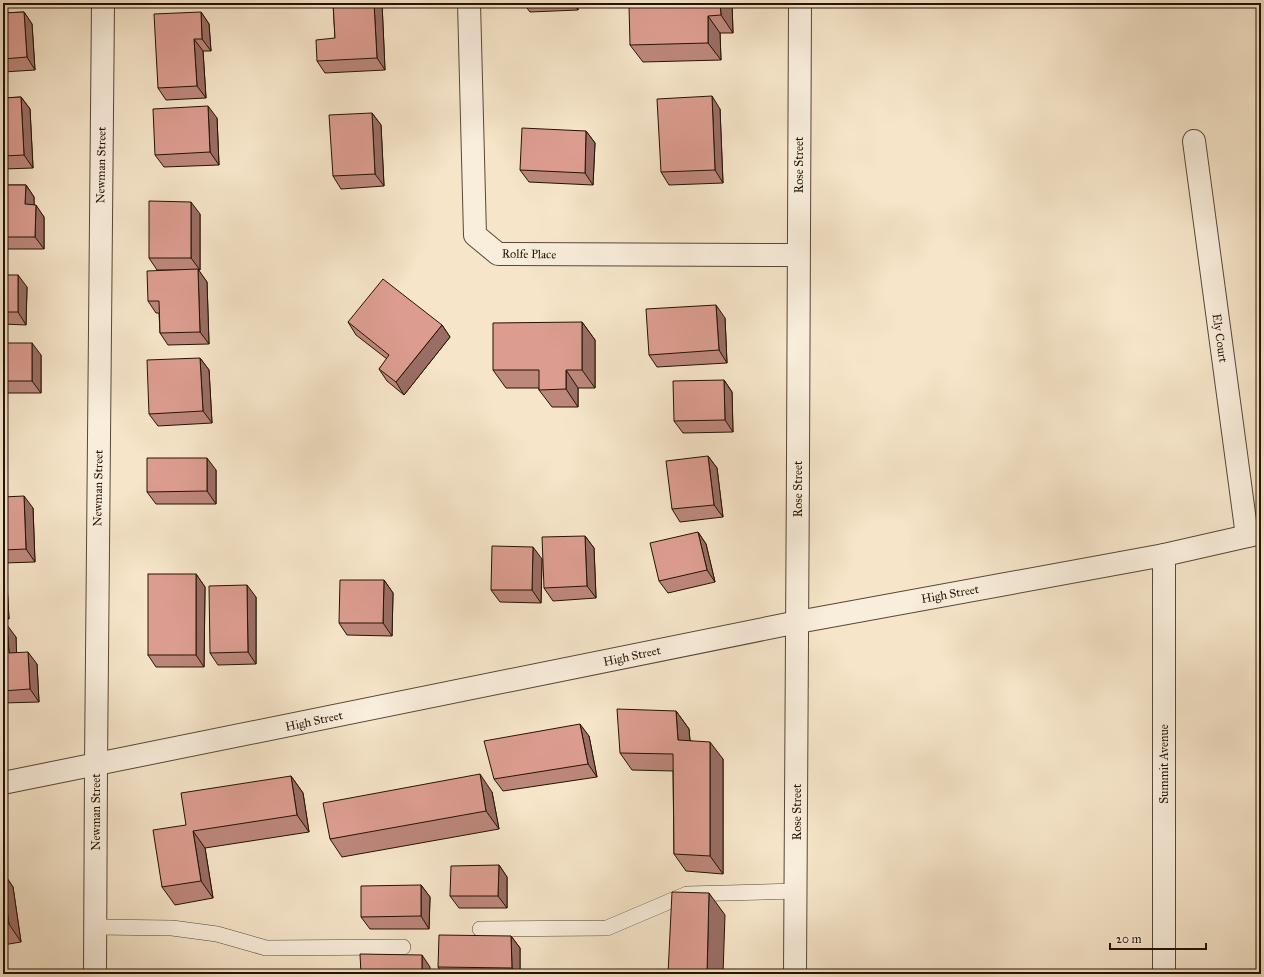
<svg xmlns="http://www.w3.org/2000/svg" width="1264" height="977" font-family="'IM FELL Great Primer',serif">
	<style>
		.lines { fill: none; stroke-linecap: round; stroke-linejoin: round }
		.service-casing { stroke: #584734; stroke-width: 16 }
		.minor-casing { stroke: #584734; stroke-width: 24 }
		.service { stroke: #f9eedc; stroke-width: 15 }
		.minor { stroke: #f9eedc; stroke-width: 22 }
		.wall { fill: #bd877c; stroke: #241203 }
		.shaded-wall { fill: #9a6e65; stroke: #241203 }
		.building { fill: #dc9d90; stroke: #241203 }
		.labels { text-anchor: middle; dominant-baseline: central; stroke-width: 3; stroke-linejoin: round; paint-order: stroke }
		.street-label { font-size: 12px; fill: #241203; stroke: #f9eedc }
	</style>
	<rect width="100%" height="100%" fill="#f6e5c9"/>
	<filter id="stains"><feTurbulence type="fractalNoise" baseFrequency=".005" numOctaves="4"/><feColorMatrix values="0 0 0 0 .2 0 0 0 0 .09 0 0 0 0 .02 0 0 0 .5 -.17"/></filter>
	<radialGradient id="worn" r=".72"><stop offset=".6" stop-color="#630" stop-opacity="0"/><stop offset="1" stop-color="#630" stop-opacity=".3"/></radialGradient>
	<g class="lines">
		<defs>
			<g id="service">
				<path d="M95 927 172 928 217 934 266 948 403 947"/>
				<path d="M480 929 607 928 687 894 796 891"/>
			</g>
			<g id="minor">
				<path d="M469 3 475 235 498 254 798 255"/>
				<path d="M1194 141 1247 536"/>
				<path d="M3 783 798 622 1164 555 1261 533"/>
				<path d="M95 974 96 765 103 3"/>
				<path d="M795 974C798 650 798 327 800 3"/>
				<path d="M1164 974V555"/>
			</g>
		</defs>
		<!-- service casing -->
		<use href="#service" class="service-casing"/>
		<!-- minor casing -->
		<use href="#minor" class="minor-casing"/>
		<!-- service -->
		<use href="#service" class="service"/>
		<!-- minor -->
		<use href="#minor" class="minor"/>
	</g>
	<!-- wall -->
	<g class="wall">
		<path d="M160 3H175L161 4Z"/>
		<path d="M333 3H382L385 70 325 73 317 61 335 38Z"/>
		<path d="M523 3H578V10L530 12Z"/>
		<path d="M644 3H732L733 33H720L721 60 643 62 630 45 644 5Z"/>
		<path d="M24 12 32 24 35 70 3 72V13Z"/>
		<path d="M201 12 209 24 211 51H203L206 98 166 100 158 88Z"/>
		<path d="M21 97 30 109 33 168 3 169V98Z"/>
		<path d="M720 109 723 183 669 185 661 172Z"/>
		<path d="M372 113 381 125 384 186 341 189 333 176Z"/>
		<path d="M217 118 219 165 164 167 155 155Z"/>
		<path d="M586 131 595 143 593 185 529 182 520 170Z"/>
		<path d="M3 185H26L34 197V204L44 217V249H3Z"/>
		<path d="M200 214V270H198L207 282 209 344 168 345 160 333 159 313H156L148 301 181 270H157L149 258Z"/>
		<path d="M3 275 27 287 26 325 3 324Z"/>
		<path d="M725 318 727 363 657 367 649 355Z"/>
		<path d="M348 322 442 325 450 337 404 395 387 381 379 369 387 359 356 335Z"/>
		<path d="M582 322 595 340V388H578V407H552L539 390V388H506L493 370Z"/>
		<path d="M3 343 41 355V393H3Z"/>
		<path d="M200 358 209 370 212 423 158 426 149 414Z"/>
		<path d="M724 380 732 392 733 432 683 433 674 421Z"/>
		<path d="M708 456 717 468 723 517 680 522 672 509Z"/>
		<path d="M216 470V504H156L147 492Z"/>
		<path d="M3 497 33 508 35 562 3 563Z"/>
		<path d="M698 532 706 544 715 582 668 593 659 581Z"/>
		<path d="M585 536 594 548 596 598 553 601 544 588Z"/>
		<path d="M542 559 541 603 500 602 491 590Z"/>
		<path d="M196 574 205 587 204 667H156L148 655Z"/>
		<path d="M3 579 7 584 9 619 3 620Z"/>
		<path d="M384 580 393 593 392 636 347 635 339 623Z"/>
		<path d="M256 597V664L218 665 210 653Z"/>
		<path d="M3 625 16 637V653L37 664 39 702 3 703Z"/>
		<path d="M676 711 689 729 690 740 723 759V874L686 871 674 854 673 771 632 770 620 753Z"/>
		<path d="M589 736 597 777 503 791 494 779Z"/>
		<path d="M291 776 303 793 309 832 205 848 213 898 175 905 162 887 186 825Z"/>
		<path d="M492 792 499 829 342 857 330 839Z"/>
		<path d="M499 865 507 877V908H459L450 896Z"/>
		<path d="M3 872 13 887 21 942 3 945Z"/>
		<path d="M421 885 430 897 429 929H370L361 917Z"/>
		<path d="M511 936 520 948V974H443L438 967Z"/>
	</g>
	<!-- shaded-wall -->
	<g class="shaded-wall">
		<path d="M374 3H382L385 70 377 58Z"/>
		<path d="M573 3H578V10Z"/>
		<path d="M720 3H732L733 33 721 15Z"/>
		<path d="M24 12 32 24 35 70 27 57Z"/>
		<path d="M201 12 209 24 211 51 202 39Z"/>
		<path d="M708 16 720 33 721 60 708 43Z"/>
		<path d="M194 39 203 51 206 98 197 86Z"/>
		<path d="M712 96 720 109 723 183 715 170Z"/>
		<path d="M21 97 30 109 33 168 24 155Z"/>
		<path d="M208 106 217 118 219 165 210 152Z"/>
		<path d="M372 113 381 125 384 186 375 174Z"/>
		<path d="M586 131 595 143 593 185 585 173Z"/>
		<path d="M26 185 34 197V217L25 204Z"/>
		<path d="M191 202 200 214V270L191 258Z"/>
		<path d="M36 205 44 217V249L35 237Z"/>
		<path d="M198 269 207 282 209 344 200 332Z"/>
		<path d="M18 275 27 287 26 325 18 312Z"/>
		<path d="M716 305 725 318 727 363 719 350Z"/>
		<path d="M582 322 595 340V388L582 370Z"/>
		<path d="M442 325 450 337 404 395 396 382Z"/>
		<path d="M32 343 41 355V393L32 381Z"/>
		<path d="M200 358 209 370 212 423 203 411Z"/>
		<path d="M566 370 578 388V407L566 389Z"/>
		<path d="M724 380 732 392 733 432 725 420Z"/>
		<path d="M708 456 717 468 723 517 714 505Z"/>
		<path d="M207 458 216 470V504L207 491Z"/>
		<path d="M24 496 33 508 35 562 26 549Z"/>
		<path d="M698 532 706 544 715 582 707 570Z"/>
		<path d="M585 536 594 548 596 598 587 586Z"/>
		<path d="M533 547 542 559 541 603 532 590Z"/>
		<path d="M196 574 205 587 204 667 196 655Z"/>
		<path d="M3 579 7 584 9 619 3 611Z"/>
		<path d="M384 580 393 593 392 636 383 623Z"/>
		<path d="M247 585 256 597V664L248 652Z"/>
		<path d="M7 625 16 637 17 665 9 653Z"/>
		<path d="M28 652 37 664 39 702 30 689Z"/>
		<path d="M676 711 689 729 691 757 678 740Z"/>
		<path d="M580 724 589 736 597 777 588 764Z"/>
		<path d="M710 742 723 759V874L710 856Z"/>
		<path d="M480 774 492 792 499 829 486 811Z"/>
		<path d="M291 776 303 793 309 832 297 815Z"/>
		<path d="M193 831 205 848 213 898 201 881Z"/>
		<path d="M499 865 507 877V908L498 896Z"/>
		<path d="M3 872 13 887 21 942 9 924 3 885Z"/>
		<path d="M421 885 430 897 429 929 421 916Z"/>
		<path d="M709 893 725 915 723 974H707Z"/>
		<path d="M511 936 520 948V974H516L512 968Z"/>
		<path d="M422 955 430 967V974H422Z"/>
	</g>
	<!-- building -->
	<g class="building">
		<path d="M333 3H374L377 58 317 61 316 40 335 38Z"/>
		<path d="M644 3H720L721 15 708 16V43L630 45 629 6 644 5Z"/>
		<path d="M24 12 27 57 3 59V13Z"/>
		<path d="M201 12 202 39H194L197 86 158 88 154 14Z"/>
		<path d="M712 96 715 170 661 172 657 99Z"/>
		<path d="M21 97 24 155 3 156V98Z"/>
		<path d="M208 106 210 152 155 155 153 109Z"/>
		<path d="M372 113 375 174 333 176 329 115Z"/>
		<path d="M522 128 586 131 585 173 520 170Z"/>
		<path d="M3 185H26L25 204 36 205 35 237H3Z"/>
		<path d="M149 201 191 202V258H149Z"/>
		<path d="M198 269 200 332 160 333 159 301H148L147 271Z"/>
		<rect x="3" y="275" width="15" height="37"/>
		<path d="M383 279 442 325 396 382 379 369 389 355 348 322Z"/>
		<path d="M716 305 719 350 649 355 646 309Z"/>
		<path d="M582 322V370H566V389L539 390V370H493V323Z"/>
		<rect x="3" y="343" width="29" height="38"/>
		<path d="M200 358 203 411 149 414 147 360Z"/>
		<path d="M724 380 725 420 674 421 673 381Z"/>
		<path d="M708 456 714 505 672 509 666 461Z"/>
		<path d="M147 458H207V491L147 492Z"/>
		<path d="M24 496 26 549 3 550V497Z"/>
		<path d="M698 532 707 570 659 581 650 543Z"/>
		<path d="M585 536 587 586 544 588 542 537Z"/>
		<path d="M492 546 533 547 532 590H491Z"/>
		<rect x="148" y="574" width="48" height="81"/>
		<path d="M340 580H384L383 623H339Z"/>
		<path d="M247 585 248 652 210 653 209 586Z"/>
		<path d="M3 625H7L9 653 28 652 30 689 3 691Z"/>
		<path d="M617 709 676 711 678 740 710 742V856L674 854 673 754 620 753Z"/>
		<path d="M580 724 588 764 494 779 484 741Z"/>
		<path d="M480 774 486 811 330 839 323 803Z"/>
		<path d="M291 776 297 815 193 831 201 881 162 887 153 830 186 825 181 793Z"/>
		<path d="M499 865 498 896H450L451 866Z"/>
		<path d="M3 885 9 924 3 925Z"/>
		<path d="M421 885V916L361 917V886Z"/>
		<path d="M672 892 709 893 707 974H668Z"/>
		<path d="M439 935 511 936 512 968 438 967Z"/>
		<path d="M360 954 422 955V974H361Z"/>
	</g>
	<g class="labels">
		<!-- street labels -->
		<g class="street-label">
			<text transform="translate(101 165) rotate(-89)">Newman Street</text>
			<text transform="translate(799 165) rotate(-90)">Rose Street</text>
			<text transform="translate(529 254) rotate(1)">Rolfe Place</text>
			<text transform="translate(1220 338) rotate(82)">Ely Court</text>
			<text transform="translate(98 488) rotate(-89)">Newman Street</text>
			<text transform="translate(798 489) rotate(-90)">Rose Street</text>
			<text transform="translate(950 594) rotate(-10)">High Street</text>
			<text transform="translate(632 656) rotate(-12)">High Street</text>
			<text transform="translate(314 721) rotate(-12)">High Street</text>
			<text transform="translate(1164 764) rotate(-90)">Summit Avenue</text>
			<text transform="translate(96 812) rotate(-90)">Newman Street</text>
			<text transform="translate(797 812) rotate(-90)">Rose Street</text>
		</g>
	</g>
	<!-- margin -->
	<rect width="1264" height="977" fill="none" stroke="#f6e5c9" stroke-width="16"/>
	<rect x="4" y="4" width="1256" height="969" fill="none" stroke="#241203" stroke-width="2"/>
	<rect x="8" y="8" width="1248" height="961" fill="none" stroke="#241203"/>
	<!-- scale -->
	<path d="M1110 943v6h96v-6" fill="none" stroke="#241203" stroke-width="2"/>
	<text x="1116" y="943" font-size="12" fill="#241203" stroke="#f9eedc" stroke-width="3" paint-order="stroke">20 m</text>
	<rect width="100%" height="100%" filter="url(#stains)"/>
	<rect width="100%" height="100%" fill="url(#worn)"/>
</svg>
